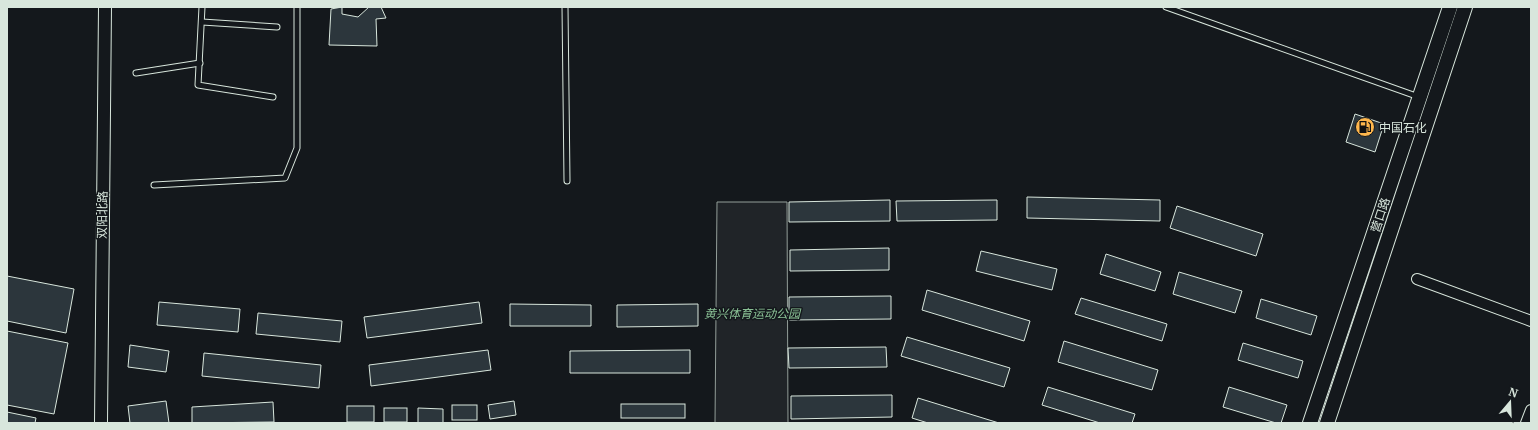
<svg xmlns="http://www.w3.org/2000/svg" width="1538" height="430" font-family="Merriweather,'Noto Sans SC',serif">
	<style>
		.green { fill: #202428; stroke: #939e99 }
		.building { fill: #2c363c; stroke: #d8e6dc }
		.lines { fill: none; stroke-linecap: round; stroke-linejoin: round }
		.service-casing { stroke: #d8e6dc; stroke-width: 7 }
		.minor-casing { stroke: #d8e6dc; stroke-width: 12 }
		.tertiary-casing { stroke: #d8e6dc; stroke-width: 14 }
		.secondary-casing { stroke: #d8e6dc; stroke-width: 16 }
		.service { stroke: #14181c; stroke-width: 5 }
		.minor { stroke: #14181c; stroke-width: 10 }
		.tertiary { stroke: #14181c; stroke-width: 12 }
		.secondary { stroke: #14181c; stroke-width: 14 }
		.labels { text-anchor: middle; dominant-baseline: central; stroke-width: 3; stroke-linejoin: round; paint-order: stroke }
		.poi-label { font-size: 12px; fill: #d8e6dc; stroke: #14181c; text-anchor: start }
		.street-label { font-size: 12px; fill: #d8e6dc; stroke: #14181c }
		.park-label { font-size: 12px; font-style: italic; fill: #8ac095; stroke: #14181c }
	</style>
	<rect width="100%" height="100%" fill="#14181c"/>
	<!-- green -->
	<path class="green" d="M717 202H787L788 423H715Z"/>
	<!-- building -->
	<g class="building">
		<path d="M342 7V14L358 17 369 7H381L386 18 376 19 377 46 329 45 331 9Z"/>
		<path d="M1355 114 1384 124 1375 152 1346 142Z"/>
		<path d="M1027 197 1160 200V221L1027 218Z"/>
		<path d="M890 200V221L789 222V202Z"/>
		<path d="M997 200V220L897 221 896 201Z"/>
		<path d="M1177 206 1263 234 1256 256 1170 228Z"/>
		<path d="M889 248V270L790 271V250Z"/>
		<path d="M981 251 1057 269 1052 290 976 271Z"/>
		<path d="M1106 254 1161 272 1155 291 1100 274Z"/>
		<path d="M1179 272 1242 291 1235 313 1173 294Z"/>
		<path d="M7 276 74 289 66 333 7 321Z"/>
		<path d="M927 290 1030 321 1024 341 922 310Z"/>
		<path d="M891 296V319L789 320V297Z"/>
		<path d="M1081 298 1167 324 1162 341 1075 314Z"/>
		<path d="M1261 299 1317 316 1311 335 1256 318Z"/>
		<path d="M159 302 240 309 238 332 157 325Z"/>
		<path d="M479 302 482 323 367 338 364 317Z"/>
		<path d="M510 304 591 305V326H510Z"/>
		<path d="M698 304V326L617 327V305Z"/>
		<path d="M258 313 342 321 340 342 256 334Z"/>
		<path d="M7 331 68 343 54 414 7 405Z"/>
		<path d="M907 337 1010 368 1004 387 901 356Z"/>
		<path d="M1064 341 1158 370 1152 390 1058 362Z"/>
		<path d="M1243 343 1303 361 1298 378 1238 360Z"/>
		<path d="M130 345 169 351 166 372 128 367Z"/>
		<path d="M886 347 887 367 789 368 788 348Z"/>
		<path d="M488 350 491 370 371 386 369 365Z"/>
		<path d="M690 350V373H570V351Z"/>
		<path d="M204 353 321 365 319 388 202 376Z"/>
		<path d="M1048 387 1135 414 1132 423H1100L1042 405Z"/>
		<path d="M1229 387 1287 405 1281 423H1276L1223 407Z"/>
		<path d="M892 395V417L791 419V396Z"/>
		<path d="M918 398 999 423H928L912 418Z"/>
		<path d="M166 401 169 423H130L128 406Z"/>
		<path d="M514 401 516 415 490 419 488 405Z"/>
		<path d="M273 402 274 422 192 423V407Z"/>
		<rect x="621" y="404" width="64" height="14"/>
		<rect x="452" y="405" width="25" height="15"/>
		<rect x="347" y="406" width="27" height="16"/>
		<rect x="384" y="408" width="23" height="14"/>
		<path d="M418 408 443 409V423H418Z"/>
		<path d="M7 412 36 418 35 423H7Z"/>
	</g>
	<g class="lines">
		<defs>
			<g id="service">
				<path d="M202 7 198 85 273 97"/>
				<path d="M565 7 567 181"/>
				<path d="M1166 7 1419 97"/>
				<path d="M202 22 277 27"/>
				<path d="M136 73 200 63"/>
				<path d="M154 185 285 178 297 148V7"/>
			</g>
			<g id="minor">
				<path d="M1417 279 1531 321"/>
				<path d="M1526 423 1531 410"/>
			</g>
			<path id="tertiary" d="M101 423 105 7"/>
			<g id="secondary">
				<path d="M1310 423 1450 7"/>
				<path d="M1327 423 1465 7"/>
			</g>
		</defs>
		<!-- service casing -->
		<use href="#service" class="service-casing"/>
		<!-- minor casing -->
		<use href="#minor" class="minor-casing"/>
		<!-- tertiary casing -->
		<use href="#tertiary" class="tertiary-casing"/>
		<!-- secondary casing -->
		<use href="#secondary" class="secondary-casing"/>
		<!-- service -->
		<use href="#service" class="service"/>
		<!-- minor -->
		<use href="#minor" class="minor"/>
		<!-- tertiary -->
		<use href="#tertiary" class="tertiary"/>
		<!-- secondary -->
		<use href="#secondary" class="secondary"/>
	</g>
	<!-- icons -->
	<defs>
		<symbol id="fuel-disc" viewBox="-11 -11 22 22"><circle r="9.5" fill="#ffb74d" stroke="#14181c"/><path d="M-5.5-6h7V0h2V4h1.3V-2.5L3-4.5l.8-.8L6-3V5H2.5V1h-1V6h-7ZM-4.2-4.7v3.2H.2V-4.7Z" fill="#111"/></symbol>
	</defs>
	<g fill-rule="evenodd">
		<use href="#fuel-disc" x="1354" y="116" width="22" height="22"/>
	</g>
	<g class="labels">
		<!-- poi labels -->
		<g class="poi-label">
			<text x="1379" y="127">中国石化</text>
		</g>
		<!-- street labels -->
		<g class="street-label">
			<text transform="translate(102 215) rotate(-89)">双阳北路</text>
			<text transform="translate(1380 215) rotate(-72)">营口路</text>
		</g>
		<!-- park labels -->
		<g class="park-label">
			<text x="752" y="313">黄兴体育运动公园</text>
		</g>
	</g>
	<!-- border -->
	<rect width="1538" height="430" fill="none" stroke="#d8e6dc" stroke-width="16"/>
	<!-- north arrow -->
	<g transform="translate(1510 402) rotate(19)" stroke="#14181c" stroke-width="3" paint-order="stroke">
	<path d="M0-3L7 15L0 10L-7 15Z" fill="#d8e6dc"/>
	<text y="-6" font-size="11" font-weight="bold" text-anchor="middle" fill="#d8e6dc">N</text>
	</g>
</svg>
